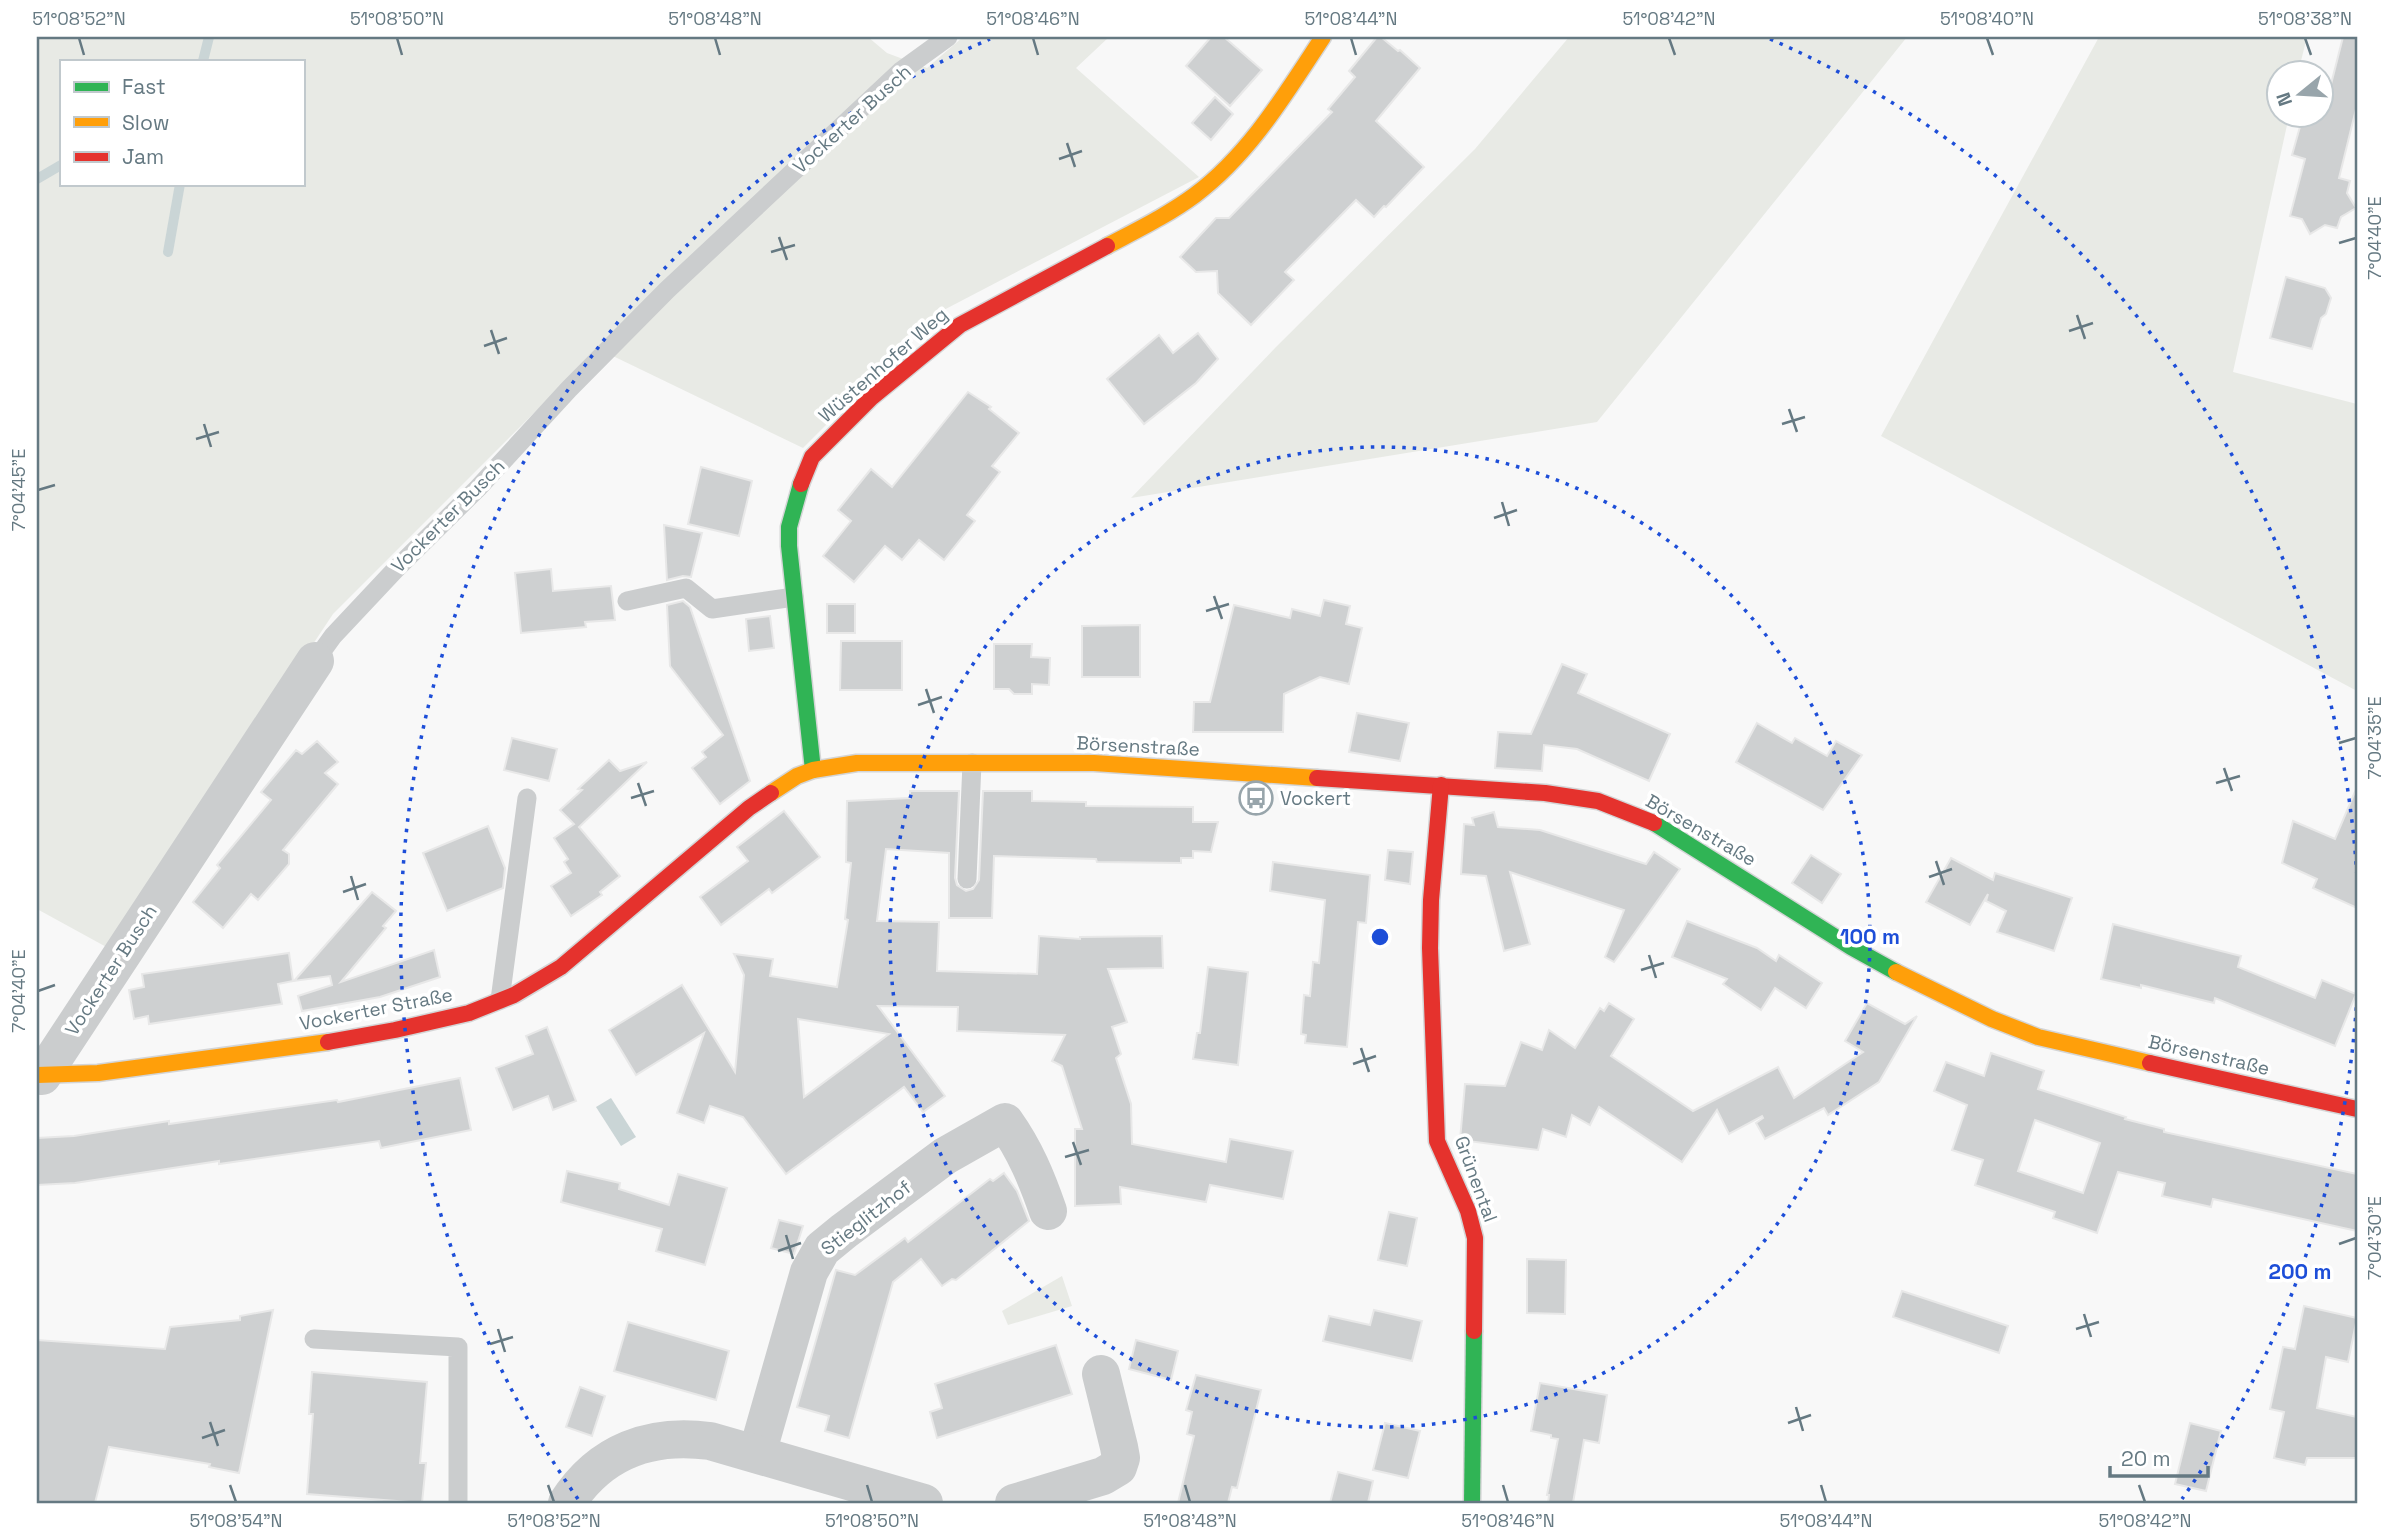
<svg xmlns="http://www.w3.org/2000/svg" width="2394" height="1540" font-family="'Space Grotesk',sans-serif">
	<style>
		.green { fill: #e8eae5; fill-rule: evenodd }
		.water { fill: #cad5d6 }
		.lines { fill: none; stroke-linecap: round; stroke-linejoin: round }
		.stream { stroke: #cad5d6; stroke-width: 10 }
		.building { fill: #ced0d1; stroke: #e8e8e8; stroke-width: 2; fill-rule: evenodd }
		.fast-casing { stroke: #d4d5d6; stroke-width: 19 }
		.slow-casing { stroke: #d4d5d6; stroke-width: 19 }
		.jam-casing { stroke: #d4d5d6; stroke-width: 19 }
		.lane { stroke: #cbcdce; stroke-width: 19 }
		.street { stroke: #cbcdce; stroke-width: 38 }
		.fast { stroke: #30b455; stroke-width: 16 }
		.slow { stroke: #ff9f0a; stroke-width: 16 }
		.jam { stroke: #e5322d; stroke-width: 16 }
		.ticks { fill: none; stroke: #657982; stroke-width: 2.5 }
		.ring { fill: none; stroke: #1d4ed8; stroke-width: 3.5; stroke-dasharray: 3.5 7 }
		.labels { text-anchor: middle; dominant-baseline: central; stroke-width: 7; stroke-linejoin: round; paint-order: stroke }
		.street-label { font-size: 19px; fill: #657982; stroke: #fff }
		.poi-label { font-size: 19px; fill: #657982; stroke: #fff; text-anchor: start }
		.centre { fill: #1d4ed8; stroke: #fff; stroke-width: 3.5 }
		.ring-label { font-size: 21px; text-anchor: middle; font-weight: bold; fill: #1d4ed8; stroke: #fff; stroke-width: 7; stroke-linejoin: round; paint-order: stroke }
		.neatline { fill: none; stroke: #657982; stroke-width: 2.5 }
		.ticks-label { font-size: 18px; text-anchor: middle; fill: #657982 }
	</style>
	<rect width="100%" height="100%" fill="#f8f8f8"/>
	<!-- green -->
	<g class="green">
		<path d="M37 37H868L887 53 927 68 963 37H1109L1076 68 1199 177 938 313 803 448 615 357 591 356 333 614 110 949 37 909ZM61 61H303V184H61Z"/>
		<path d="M1569 37H1907L1597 422 1131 498 1276 347 1475 149Z"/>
		<path d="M2099 37H2307L2298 73 2278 74V116H2289L2233 372 2357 404V691L1881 436Z"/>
		<path d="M1062 1276 1072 1306 1008 1325 1002 1311Z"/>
	</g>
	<!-- water -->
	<path class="water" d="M611 1098 636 1137 621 1146 596 1107Z"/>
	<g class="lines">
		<!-- stream -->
		<g class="stream">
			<path d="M203 61 209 37"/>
			<path d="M37 179 61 165"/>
			<path d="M168 252 180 184"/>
		</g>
	</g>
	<!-- building -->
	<g class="building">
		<path d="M1211 37H1224L1262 70 1230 106 1186 66Z"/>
		<path d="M1377 37H1381L1398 51 1400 50 1420 68 1376 121 1424 167 1386 207 1384 206 1374 217 1356 200 1285 272 1294 280 1251 325 1218 293 1217 271 1196 272 1180 257 1216 218H1229L1332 112 1328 109 1355 77 1349 71Z"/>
		<path d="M2343 37H2357V105L2339 178 2350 181 2347 193 2356 208 2341 217 2337 228 2325 225 2310 234 2302 219 2290 216 2305 159 2292 155 2303 116H2320V103L2326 104Z"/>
		<path d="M1215 97 1233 114 1211 140 1192 123Z"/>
		<path d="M2286 277 2325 288 2331 298 2326 314 2321 318 2312 349 2270 338Z"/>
		<path d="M1198 333 1218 359 1196 383 1144 424 1107 379 1159 335 1173 353Z"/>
		<path d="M968 392 991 407 989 409 1019 433 992 466 1000 472 967 515 975 521 944 560 919 540 902 560 885 546 854 582 823 556 851 521 838 510 871 469 892 487Z"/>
		<path d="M701 467 752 481 739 536 688 524Z"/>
		<path d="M664 525 702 533 691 577 683 576 667 580Z"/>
		<path d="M551 569 553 591 611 586 615 620 585 622 586 627 521 633 515 573Z"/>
		<path d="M1324 600 1350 606 1346 624 1362 628 1349 684 1320 677 1284 694 1283 732H1193L1194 702H1210L1234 605 1290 618 1292 609 1320 616Z"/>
		<path d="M683 601 690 607 750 781 720 804 692 768 706 757 702 752 723 735 670 666 667 605Z"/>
		<rect x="827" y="604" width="28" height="29"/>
		<path d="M770 616 774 648 749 651 746 619Z"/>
		<path d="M1140 625V677H1082V626Z"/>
		<path d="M841 641H902V690H840Z"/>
		<path d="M994 644H1032L1031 657 1050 658 1049 685 1032 684V694H1014L1009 689H994Z"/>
		<path d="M1562 664 1587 674 1578 693 1670 734 1649 781 1577 749 1544 745 1542 771 1495 768 1498 732 1531 734Z"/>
		<path d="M1357 713 1409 723 1400 761 1349 752Z"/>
		<path d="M1757 723 1792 743 1795 738 1827 756 1836 741 1862 755 1823 810 1736 762Z"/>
		<path d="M512 738 557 749 549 781 504 770Z"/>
		<path d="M317 741 338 762 325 773 338 784 283 850 289 854V864L258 900 251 894 223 928 193 902 220 868 217 865 271 800 261 792 296 750 302 754Z"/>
		<path d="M609 760 620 771 647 762 579 827 620 876 600 892 602 895 571 916 551 886 571 873 564 862 568 859 554 838 574 824 560 810 582 790 578 789Z"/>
		<path d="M2357 787V908L2313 888 2317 879 2282 863 2293 821 2335 839Z"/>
		<path d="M910 791H959L955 878 957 885 966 891 973 889 979 880 983 791H1032V801L1086 802V806L1193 807V822H1218L1211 852 1193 851V858H1181V863L1097 862 1096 859 994 856 992 918H949V853L886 849 877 921 939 922 937 971 1037 974 1039 936 1080 939V937L1162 936 1163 968 1108 969 1127 1022 1112 1027 1121 1054 1116 1058 1131 1104 1132 1144 1226 1162 1230 1139 1293 1151 1283 1199 1210 1185 1206 1202 1120 1187 1121 1204 1075 1206V1129H1082L1062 1066 1052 1061 1065 1035 957 1031 958 1007 878 1006 945 1096 923 1112 904 1087 786 1174 743 1117 710 1106 704 1123 677 1113 704 1033 636 1075 609 1030 682 985 735 1072 744 975 734 954 773 959 770 976 837 987 848 920 845 919 851 863 846 862 847 801 910 798ZM798 1019 889 1034 804 1097Z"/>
		<path d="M784 811 820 857 772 893 769 889 721 925 700 897 748 861 737 847Z"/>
		<path d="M1494 812 1498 827 1540 830 1646 864 1654 852 1680 869 1614 962 1605 957 1624 910 1510 872 1530 944 1504 951 1486 876 1461 874 1464 824 1474 825 1472 818Z"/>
		<path d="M488 826 505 868 503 888 447 911 423 853Z"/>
		<path d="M1388 850 1413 852 1410 884 1385 880Z"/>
		<path d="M1811 855 1841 874 1822 903 1792 883Z"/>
		<path d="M1951 858 1993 880 1995 873 2072 898 2054 951 1997 932 2006 911 1986 901 1988 894 1970 925 1926 902Z"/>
		<path d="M1273 862 1370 875 1366 923 1358 922 1347 1047 1305 1043 1306 1035 1301 1034 1304 995 1310 996 1313 962 1319 963 1325 900 1270 891Z"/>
		<path d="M372 892 396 911 383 926 386 928 341 982 434 950 440 977 380 997 302 1011 298 996 332 985 330 976 294 981Z"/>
		<path d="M1687 921 1757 948 1776 961 1779 955 1822 983 1806 1008 1775 988 1761 1010 1723 984 1727 979 1672 957Z"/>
		<path d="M2113 924 2241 956 2238 967 2315 998 2322 980 2356 994 2335 1046 2215 998 2214 1003 2141 985V988L2101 979Z"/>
		<path d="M289 953 293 981 278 984 282 1004 149 1024 148 1016 134 1019 129 990 144 987 142 974Z"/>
		<path d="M1208 967 1248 972 1238 1065 1193 1059 1197 1033H1200Z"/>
		<path d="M1609 1003 1634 1019 1611 1056 1693 1111 1778 1067 1794 1098 1863 1052 1845 1041 1867 1003 1905 1024 1917 1016 1879 1082 1828 1115 1824 1108 1765 1139 1756 1123 1763 1118 1762 1116 1729 1134 1717 1110 1682 1162 1599 1107 1590 1125 1572 1115 1566 1137 1543 1129 1538 1150 1460 1140 1465 1084 1505 1086 1521 1042 1542 1050 1549 1030 1575 1048 1600 1008 1604 1011Z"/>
		<path d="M547 1027 576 1101 553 1110 548 1096 513 1110 496 1068 533 1054 526 1036Z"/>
		<path d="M1991 1053 2044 1071 2038 1089 2126 1117 2125 1119 2164 1129V1132L2357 1174V1231L2213 1199 2211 1207 2162 1196 2165 1183 2118 1172 2097 1233 2053 1218 2055 1212 1975 1185 1983 1160 1952 1150 1967 1105 1934 1091 1946 1062 1984 1076ZM2035 1120 2100 1143 2083 1193 2018 1171Z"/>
		<path d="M460 1078 471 1130 381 1148 379 1141 219 1164V1161L75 1183 37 1185V1138L74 1136 169 1121V1124L337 1100 338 1102Z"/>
		<path d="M567 1171 620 1183 619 1189 669 1205 678 1174 727 1188 705 1265 656 1251 662 1229 561 1202Z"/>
		<path d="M1004 1173 1017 1191 1029 1221 956 1280 952 1279 942 1286 921 1259 893 1282 849 1438 825 1431 829 1416 797 1407 836 1270 855 1275 905 1238 908 1242 990 1179 993 1181Z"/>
		<path d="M1389 1212 1417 1218 1407 1266 1378 1260Z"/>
		<path d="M779 1220 803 1226 794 1254 771 1248Z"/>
		<path d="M1527 1259 1566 1260 1565 1314 1527 1313Z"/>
		<path d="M1902 1291 2008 1326 1999 1353 1893 1317Z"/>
		<path d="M2304 1306 2357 1318 2348 1362 2326 1357 2317 1408 2357 1417V1458H2307L2305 1465 2274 1458 2284 1412 2270 1409 2277 1376 2283 1347 2295 1349Z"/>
		<path d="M273 1310 239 1473 209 1467 210 1464 109 1447 95 1503H37V1340L165 1349 170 1327 240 1320V1316Z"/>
		<path d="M1374 1310 1422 1321 1412 1361 1323 1341 1329 1316 1370 1325Z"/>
		<path d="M628 1322 729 1351 716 1400 614 1371Z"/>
		<path d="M1136 1340 1178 1351 1171 1380 1129 1369Z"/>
		<path d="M1056 1345 1072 1394 937 1438 930 1412 942 1408 935 1384Z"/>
		<path d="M312 1372 427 1382 420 1463H426L422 1503 307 1494 313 1414H309Z"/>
		<path d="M1196 1375 1261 1390 1237 1488 1232 1487 1228 1503H1178L1194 1436 1187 1434 1192 1412 1186 1410Z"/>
		<path d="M1540 1383 1607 1395 1599 1443 1584 1440 1573 1503H1548L1549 1495H1547L1558 1439 1551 1438V1435L1531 1431Z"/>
		<path d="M580 1387 605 1396 592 1436 566 1427Z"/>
		<path d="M1385 1423 1420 1431 1408 1478 1373 1470Z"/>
		<path d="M2190 1423 2221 1431 2206 1491 2175 1484Z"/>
		<path d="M1338 1472 1373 1481 1368 1503H1330Z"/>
	</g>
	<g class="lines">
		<defs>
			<g id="fast">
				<path d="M801 484 789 527V546L813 770"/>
				<path d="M1654 823 1851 947 1896 972"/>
				<path d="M1472 1503 1474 1331"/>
			</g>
			<g id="slow">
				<path d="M1107 246C1137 230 1168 215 1195 195 1250 154 1286 93 1323 37"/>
				<path d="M771 793 797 776 813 770 857 763H1094L1317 778"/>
				<path d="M1896 972 1992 1019 2038 1037 2150 1063"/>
				<path d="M37 1075 98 1073 328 1042"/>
			</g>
			<g id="jam">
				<path d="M801 484 812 457 871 398 960 325 1107 246"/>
				<path d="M1317 778 1545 793 1598 801 1654 823"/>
				<path d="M1441 785 1431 900 1430 948 1437 1141 1468 1211 1475 1238 1474 1331"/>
				<path d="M328 1042 395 1030 469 1013 514 995 561 967 749 808 771 793"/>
				<path d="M2150 1063 2357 1109"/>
			</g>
		</defs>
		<!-- fast casing -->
		<use href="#fast" class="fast-casing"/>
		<!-- slow casing -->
		<use href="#slow" class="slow-casing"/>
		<!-- jam casing -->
		<use href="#jam" class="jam-casing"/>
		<!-- lane -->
		<g class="lane">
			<path d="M627 601 686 588 712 609 794 597"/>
			<path d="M315 661 333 636 395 570 478 488 569 389 667 290 901 71 948 37"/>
			<path d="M967 879 972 763"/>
			<path d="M500 1000 527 798"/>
			<path d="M314 1339 458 1347V1503"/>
		</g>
		<!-- street -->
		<g class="street">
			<path d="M42 1076 315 661"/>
			<path d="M757 1454 809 1272 822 1249 844 1231 945 1156 1005 1122C1025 1150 1037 1179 1048 1211"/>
			<path d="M567 1503C600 1451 651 1433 710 1441L924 1503"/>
			<path d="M1014 1503 1103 1476 1118 1467 1121 1458 1119 1447 1101 1374"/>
		</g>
		<!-- fast -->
		<use href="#fast" class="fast"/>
		<!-- slow -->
		<use href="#slow" class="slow"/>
		<!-- jam -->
		<use href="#jam" class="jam"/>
	</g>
	<!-- ticks -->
	<path class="ticks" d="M79 38 84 55M397 38 402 55M715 38 720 55M1033 38 1038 55M1351 38 1356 55M1669 38 1675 55M1987 38 1993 55M2305 38 2311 55M1067 143 1075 167M1059 159 1082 151M779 237 787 260M2339 243 2356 238M771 252 795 245M2077 315 2085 339M491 330 499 354M2069 331 2093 323M484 346 507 338M1789 409 1797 432M204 424 211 447M1782 424 1805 417M196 439 219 432M38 490 55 485M1502 502 1509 526M1494 518 1517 510M1214 596 1222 619M1206 611 1229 604M926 689 934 713M918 705 942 697M2339 743 2356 738M2224 768 2232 791M638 783 646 806M2216 783 2240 776M631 798 654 791M1936 861 1944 885M351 876 358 900M1929 877 1952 869M343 892 366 884M1649 955 1656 978M1641 970 1664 963M38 991 55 985M1361 1048 1369 1072M1353 1064 1376 1056M1073 1142 1081 1165M1065 1157 1089 1150M786 1235 793 1259M2339 1244 2356 1238M778 1251 801 1243M2084 1314 2091 1337M498 1329 505 1352M2076 1329 2099 1322M490 1344 513 1337M1796 1407 1803 1431M210 1422 218 1446M1788 1423 1811 1415M202 1438 225 1430M230 1485 236 1502M548 1485 554 1502M867 1485 872 1502M1185 1485 1190 1502M1503 1485 1508 1502M1821 1485 1826 1502M2139 1485 2145 1502"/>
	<!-- distance rings -->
	<g class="ring">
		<circle cx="1380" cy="937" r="490"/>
		<path d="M2357 997A979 979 0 0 1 2182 1499M578 1499A979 979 0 0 1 990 39M1770 39A979 979 0 0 1 2357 877"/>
	</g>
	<!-- icons -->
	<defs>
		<symbol id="bus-ring" viewBox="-11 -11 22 22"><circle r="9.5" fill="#fff" stroke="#98a5ab" stroke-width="1.5"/><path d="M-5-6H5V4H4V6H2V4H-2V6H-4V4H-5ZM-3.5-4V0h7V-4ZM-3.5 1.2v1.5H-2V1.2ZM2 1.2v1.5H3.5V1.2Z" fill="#98a5ab"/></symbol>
	</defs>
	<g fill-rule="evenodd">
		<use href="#bus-ring" x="1237" y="779" width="38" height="38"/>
	</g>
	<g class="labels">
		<!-- street labels -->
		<g class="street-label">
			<text transform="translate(852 119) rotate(-42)">Vockerter Busch</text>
			<text transform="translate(883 365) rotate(-41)">Wüstenhofer Weg</text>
			<text transform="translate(448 516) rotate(-45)">Vockerter Busch</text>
			<text transform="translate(1138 746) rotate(3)">Börsenstraße</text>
			<text transform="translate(1701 830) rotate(30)">Börsenstraße</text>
			<text transform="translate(111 970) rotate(-57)">Vockerter Busch</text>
			<text transform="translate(376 1009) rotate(-11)">Vockerter Straße</text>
			<text transform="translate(2209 1055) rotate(13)">Börsenstraße</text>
			<text transform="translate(1476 1179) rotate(70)">Grünental</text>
			<text transform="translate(866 1218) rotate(-38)">Stieglitzhof</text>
		</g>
		<!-- poi labels -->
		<g class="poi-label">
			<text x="1280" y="798">Vockert</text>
		</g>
	</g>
	<circle cx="1380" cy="937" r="10" class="centre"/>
	<g class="ring-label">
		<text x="1870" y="944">100 m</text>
		<text x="2300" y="1279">200 m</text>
	</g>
	<!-- border -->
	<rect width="2394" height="1540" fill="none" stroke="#ffffff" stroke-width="77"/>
	<!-- legend -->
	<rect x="60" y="60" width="245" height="126" fill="#ffffff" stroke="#c1c9cd" stroke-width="2"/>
	<rect x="74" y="82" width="35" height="10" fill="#30b455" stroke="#c1c9cd" stroke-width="2"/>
	<text x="122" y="94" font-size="21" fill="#657982">Fast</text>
	<rect x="74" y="117" width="35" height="10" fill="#ff9f0a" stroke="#c1c9cd" stroke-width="2"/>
	<text x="122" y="130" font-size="21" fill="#657982">Slow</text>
	<rect x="74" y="152" width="35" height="10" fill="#e5322d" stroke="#c1c9cd" stroke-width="2"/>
	<text x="122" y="164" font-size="21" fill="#657982">Jam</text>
	<!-- north arrow -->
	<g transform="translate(2300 94) rotate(252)"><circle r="33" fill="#ffffff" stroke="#c1c9cd" stroke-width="2"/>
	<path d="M0-5L12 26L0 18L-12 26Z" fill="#98a5ab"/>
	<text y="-10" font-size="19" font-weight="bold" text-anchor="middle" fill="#657982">N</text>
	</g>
	<!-- scale -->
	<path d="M2110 1466v10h98v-10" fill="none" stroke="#657982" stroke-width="3.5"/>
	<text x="2121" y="1466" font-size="21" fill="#657982" stroke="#ffffff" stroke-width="5" paint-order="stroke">20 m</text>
	<rect x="38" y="38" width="2318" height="1464" class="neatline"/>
	<g class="ticks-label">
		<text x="79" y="25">51°08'52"N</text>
		<text x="397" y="25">51°08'50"N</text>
		<text x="715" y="25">51°08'48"N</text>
		<text x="1033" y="25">51°08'46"N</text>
		<text x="1351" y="25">51°08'44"N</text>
		<text x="1669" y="25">51°08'42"N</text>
		<text x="1987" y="25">51°08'40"N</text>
		<text x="2305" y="25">51°08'38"N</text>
		<text transform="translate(2375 238) rotate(-90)" y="6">7°04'40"E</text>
		<text transform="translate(19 490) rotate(-90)" y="6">7°04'45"E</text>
		<text transform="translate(2375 738) rotate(-90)" y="6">7°04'35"E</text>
		<text transform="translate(19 991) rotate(-90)" y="6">7°04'40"E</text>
		<text transform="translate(2375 1238) rotate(-90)" y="6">7°04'30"E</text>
		<text x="236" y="1527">51°08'54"N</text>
		<text x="554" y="1527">51°08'52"N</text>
		<text x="872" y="1527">51°08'50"N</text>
		<text x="1190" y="1527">51°08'48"N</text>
		<text x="1508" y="1527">51°08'46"N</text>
		<text x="1826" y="1527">51°08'44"N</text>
		<text x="2145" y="1527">51°08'42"N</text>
	</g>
</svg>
